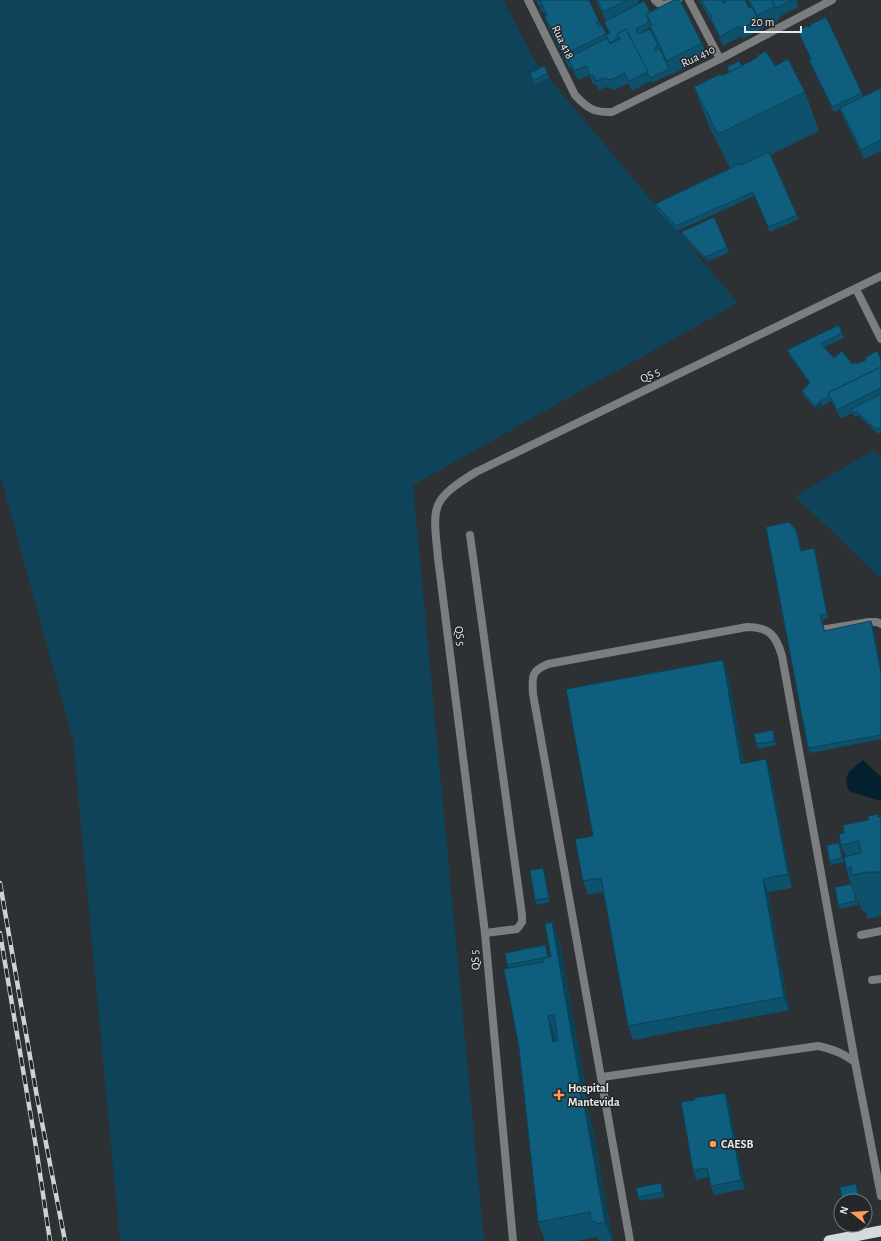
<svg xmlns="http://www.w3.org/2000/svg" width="881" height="1241" font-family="'Alegreya Sans',sans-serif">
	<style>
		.green { fill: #0e435a }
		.water { fill: #02202d }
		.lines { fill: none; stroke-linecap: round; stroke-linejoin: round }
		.service { stroke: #7b7d7e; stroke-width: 8 }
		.minor { stroke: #7b7d7e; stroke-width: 8 }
		.trunk { stroke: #d6dadc; stroke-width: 11 }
		.rail-casing { stroke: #cfd1d2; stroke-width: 4.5 }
		.rail { stroke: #242729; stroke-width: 3; stroke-dasharray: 9; stroke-linecap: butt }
		.wall { fill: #0d516c; fill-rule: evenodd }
		.shaded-wall { fill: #0a4258 }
		.building { fill: #0f5e7d; stroke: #0a4258; fill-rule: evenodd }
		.poi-dot { fill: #ff9b5a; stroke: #242729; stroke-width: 1.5 }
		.labels { text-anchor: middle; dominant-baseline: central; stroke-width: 3; stroke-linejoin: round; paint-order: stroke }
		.street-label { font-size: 12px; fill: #e5e7e8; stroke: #242729 }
		.poi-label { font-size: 12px; font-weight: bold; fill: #e5e7e8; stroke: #242729; text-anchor: start }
	</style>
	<rect width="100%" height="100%" fill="#2d3133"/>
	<!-- green -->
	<g class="green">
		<path d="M0 0H503L537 64 738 303 413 485 484 1241H120L73 740 0 475Z"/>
		<path d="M874 450 881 457V579L795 496Z"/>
	</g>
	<!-- water -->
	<path class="water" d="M863 760 881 777V801L849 791C842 774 850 771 863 760Z"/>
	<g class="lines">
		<!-- service -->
		<g class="service">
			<path d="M470 535 522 915V922L517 929 485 933"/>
			<path d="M815 631 869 622H877L881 624"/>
			<path d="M861 935 881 931"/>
			<path d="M872 980 881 979"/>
			<path d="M602 1077 818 1046C833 1049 842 1053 855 1062"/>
			<path d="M630 1241 533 694C532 676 531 671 548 664L747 627C769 627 776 635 782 656L855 1062 881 1196"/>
		</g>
		<!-- minor -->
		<g class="minor">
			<path d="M528 0 575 95C587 108 594 113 612 112L720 59 832 0"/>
			<path d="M655 0C662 8 670 4 678 0"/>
			<path d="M689 0 720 59"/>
			<path d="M856 289 881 339"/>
			<path d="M513 1241 485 933 438 558C433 506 429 501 476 472L881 276"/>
		</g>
		<!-- trunk -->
		<path class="trunk" d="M829 1241 881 1231"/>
		<defs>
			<g id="rail">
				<path d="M0 883 37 1097 65 1241"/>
				<path d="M0 933 36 1147 50 1241"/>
			</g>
		</defs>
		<!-- rail casing -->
		<use href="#rail" class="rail-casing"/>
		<!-- rail -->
		<use href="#rail" class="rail"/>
	</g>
	<!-- wall -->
	<g class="wall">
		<path d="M536 0H589L599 21 601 26 606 35 609 33 604 22 606 21 597 3 595 0H638L639 4 650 12 702 43 707 56 671 75V73V74L652 83 651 80V81L632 91 627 81 628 83 615 90 606 87 599 90 596 84 594 85 589 75 578 80 571 67 569 68 550 30 545 17 546 16 543 11 542 12ZM650 27 653 34H638Z"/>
		<path d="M699 0H745L749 8 751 7 748 0H796L798 7 779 17 780 19 743 39 742 36 723 46 714 27 712 21H711Z"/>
		<path d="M798 31 862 93 863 97 881 88V151L864 159 843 117 840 109 834 112 811 65 809 60 811 59Z"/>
		<path d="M742 66H775L805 92 819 131 770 155 799 219 770 232 754 196 677 231 656 209 655 204 730 168 709 126 694 87 722 76 729 73 727 67Z"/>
		<path d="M530 73H548L549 78 535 85Z"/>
		<path d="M681 232 727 247 729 252 711 260 710 259 708 260 710 264 682 236Z"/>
		<path d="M842 333 844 338 824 347 834 358 852 364H857L866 360 865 358 881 359V432L878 434 858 415 854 417 852 413 841 419 831 401 822 406 817 410 804 396 802 391 810 384 789 355 787 350Z"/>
		<path d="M796 530 798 535 801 551 814 548 816 553 828 618 822 620 825 631 873 626 881 669V739L810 753 808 748Z"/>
		<path d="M728 673 744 763 771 772 792 888 768 892 789 1010 633 1040 628 1026 603 892 588 895 583 881 593 836Z"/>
		<path d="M774 735 776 745 758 749 756 744Z"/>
		<path d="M881 817V916L868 919 865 911H862L856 895 858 905 839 909 838 905 851 884 846 868V856L841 845 844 833 869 820Z"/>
		<path d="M841 847 844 862 831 865 829 861Z"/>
		<path d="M545 873 550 902 537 905 535 900Z"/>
		<path d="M552 922 561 947 589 1107 587 1108 592 1124 613 1241H599L597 1237 577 1241H545L538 1222 519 1048 508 968 507 965 545 945 549 957H551Z"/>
		<path d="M729 1102 745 1189 714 1195 711 1186 709 1177 696 1180 693 1170Z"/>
		<path d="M663 1188 664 1197 639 1201 638 1197Z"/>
		<path d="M858 1189 860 1200 853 1201H843L842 1198Z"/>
	</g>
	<!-- shaded-wall -->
	<g class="shaded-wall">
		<path d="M820 401 822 406 817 410 815 406Z"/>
		<path d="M796 530 798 535 802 556 801 551Z"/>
		<path d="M814 548 816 553 828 618 827 614Z"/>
		<path d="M871 621 873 626 881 669V673Z"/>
		<path d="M723 660 728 673 746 777 741 764Z"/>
		<path d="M773 730 776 745 774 741Z"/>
		<path d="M766 759 771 772 792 888 788 874Z"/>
		<path d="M839 843 841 847 844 862 842 858Z"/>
		<path d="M543 868 545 873 550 902 549 898Z"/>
		<path d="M763 879 768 892 789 1010 784 997Z"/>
		<path d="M552 922 561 947 589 1107 580 1082Z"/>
		<path d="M548 1016 557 1041 553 1042Z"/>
		<path d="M578 1083 592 1124 613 1241H612L605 1222Z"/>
		<path d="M725 1093 729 1102 745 1189 741 1180Z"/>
		<path d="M661 1183 663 1188 664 1197 662 1192Z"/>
		<path d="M856 1184 858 1189 860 1200 858 1195Z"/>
	</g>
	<!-- building -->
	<g class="building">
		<path d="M536 0H539L542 6 540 7Z"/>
		<path d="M540 0H589L599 21 596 22 599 27 602 25 606 34 565 54 545 17 547 16Z"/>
		<path d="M597 0H627L603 12Z"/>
		<path d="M674 0H680L702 43 667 61 650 26 652 25 646 14Z"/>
		<path d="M701 0H722L723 3 726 2 725 0H745L749 8 752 7 758 20 740 29 738 26 720 37 710 18 712 17 709 12H708Z"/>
		<path d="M749 0H772L775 6 757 16Z"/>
		<path d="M772 0H792L776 8Z"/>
		<path d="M644 1 650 12 646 14 649 22 636 29 638 34 650 29 658 46 655 48 656 51 660 49 669 69 650 78 626 29 617 34 618 38 610 43 606 35 610 33 604 22Z"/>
		<path d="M826 17 862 93 832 107 809 60 811 59 798 31 807 26 809 27 811 26 810 25Z"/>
		<path d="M626 29 648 72 629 81 624 72V74L611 80 603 78 596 81 593 75 591 76 586 66 574 71 568 58 607 38 610 44 620 39 617 34Z"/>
		<path d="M766 51 775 66 788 59 805 92 718 134 694 87 720 74 722 76 758 57 757 56Z"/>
		<path d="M739 61 742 66 729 72 727 67Z"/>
		<path d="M544 66 548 73 533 81 530 73Z"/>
		<path d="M881 88V140L861 150 840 108Z"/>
		<path d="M769 152 797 215 768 227 753 192 676 226 655 204 740 164 741 165Z"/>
		<path d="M714 217 727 247 709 256V255L706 256 708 260 681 232Z"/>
		<path d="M839 325 842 333 821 344 834 358 842 351 852 364 856 362 857 364 866 360 865 358 877 351 881 359V367L828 393 829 397 820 401 815 406 802 391 810 383 787 350Z"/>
		<path d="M881 367V388L837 410 828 393Z"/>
		<path d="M881 394V427L876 429 856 411 853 413 851 409Z"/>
		<path d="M789 522 796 530 801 551 814 548 827 614 820 615 824 631 871 621 881 673V735L808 748 766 527Z"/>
		<path d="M723 660 741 764 766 759 788 874 763 879 784 997 628 1026 601 878 583 881 575 839 593 836 566 689Z"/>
		<path d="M773 730 774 741 756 744 754 734Z"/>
		<path d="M878 814V817H881V872H868L852 875 851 867 846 868 844 857 861 853 859 841 841 845 839 834 844 833 843 825 869 820 868 816Z"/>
		<path d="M839 843 842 858 829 861 827 845Z"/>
		<path d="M543 868 549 898 535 900 530 871 531 870Z"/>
		<path d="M851 884 854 891 856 901 838 905 835 887Z"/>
		<path d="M552 922 580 1082 578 1083 581 1099H583L605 1222 597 1224 591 1220 590 1212 538 1222 519 1048 504 969 544 962V958L551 957 545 924ZM554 1015 558 1040 553 1042 548 1016Z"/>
		<path d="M545 945 548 957 507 965 505 953Z"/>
		<path d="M725 1093 741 1180 711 1186 707 1168 693 1170 681 1102 695 1100 694 1098Z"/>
		<path d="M661 1183 662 1192 638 1197 636 1188Z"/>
		<path d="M856 1184 858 1195 842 1198 840 1187Z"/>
	</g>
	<!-- markers -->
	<g class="poi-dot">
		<path d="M557 1089h4v4h4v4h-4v4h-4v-4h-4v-4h4z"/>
		<circle cx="713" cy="1144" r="4"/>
	</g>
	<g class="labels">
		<!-- street labels -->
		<g class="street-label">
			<text transform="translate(563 42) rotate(64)">Rua 418</text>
			<text transform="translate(698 56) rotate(-26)">Rua 410</text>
			<text transform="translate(650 375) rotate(-26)">QS 5</text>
			<text transform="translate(460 636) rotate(83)">QS 5</text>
			<text transform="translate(475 960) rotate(-95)">QS 5</text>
		</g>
		<!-- poi labels -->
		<g class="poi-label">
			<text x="568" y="1088">Hospital<tspan x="568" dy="14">Mantevida</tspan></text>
			<text x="721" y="1144">CAESB</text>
		</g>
	</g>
	<!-- north arrow -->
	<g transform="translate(853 1213) rotate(287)"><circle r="19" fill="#242729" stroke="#717475"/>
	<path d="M0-3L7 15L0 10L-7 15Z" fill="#ff9b5a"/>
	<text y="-6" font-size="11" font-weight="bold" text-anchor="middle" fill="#e5e7e8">N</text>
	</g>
	<!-- scale -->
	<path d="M745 26v6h56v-6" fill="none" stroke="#e5e7e8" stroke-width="2"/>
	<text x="751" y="26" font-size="12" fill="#e5e7e8" stroke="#242729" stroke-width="3" paint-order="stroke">20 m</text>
</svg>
